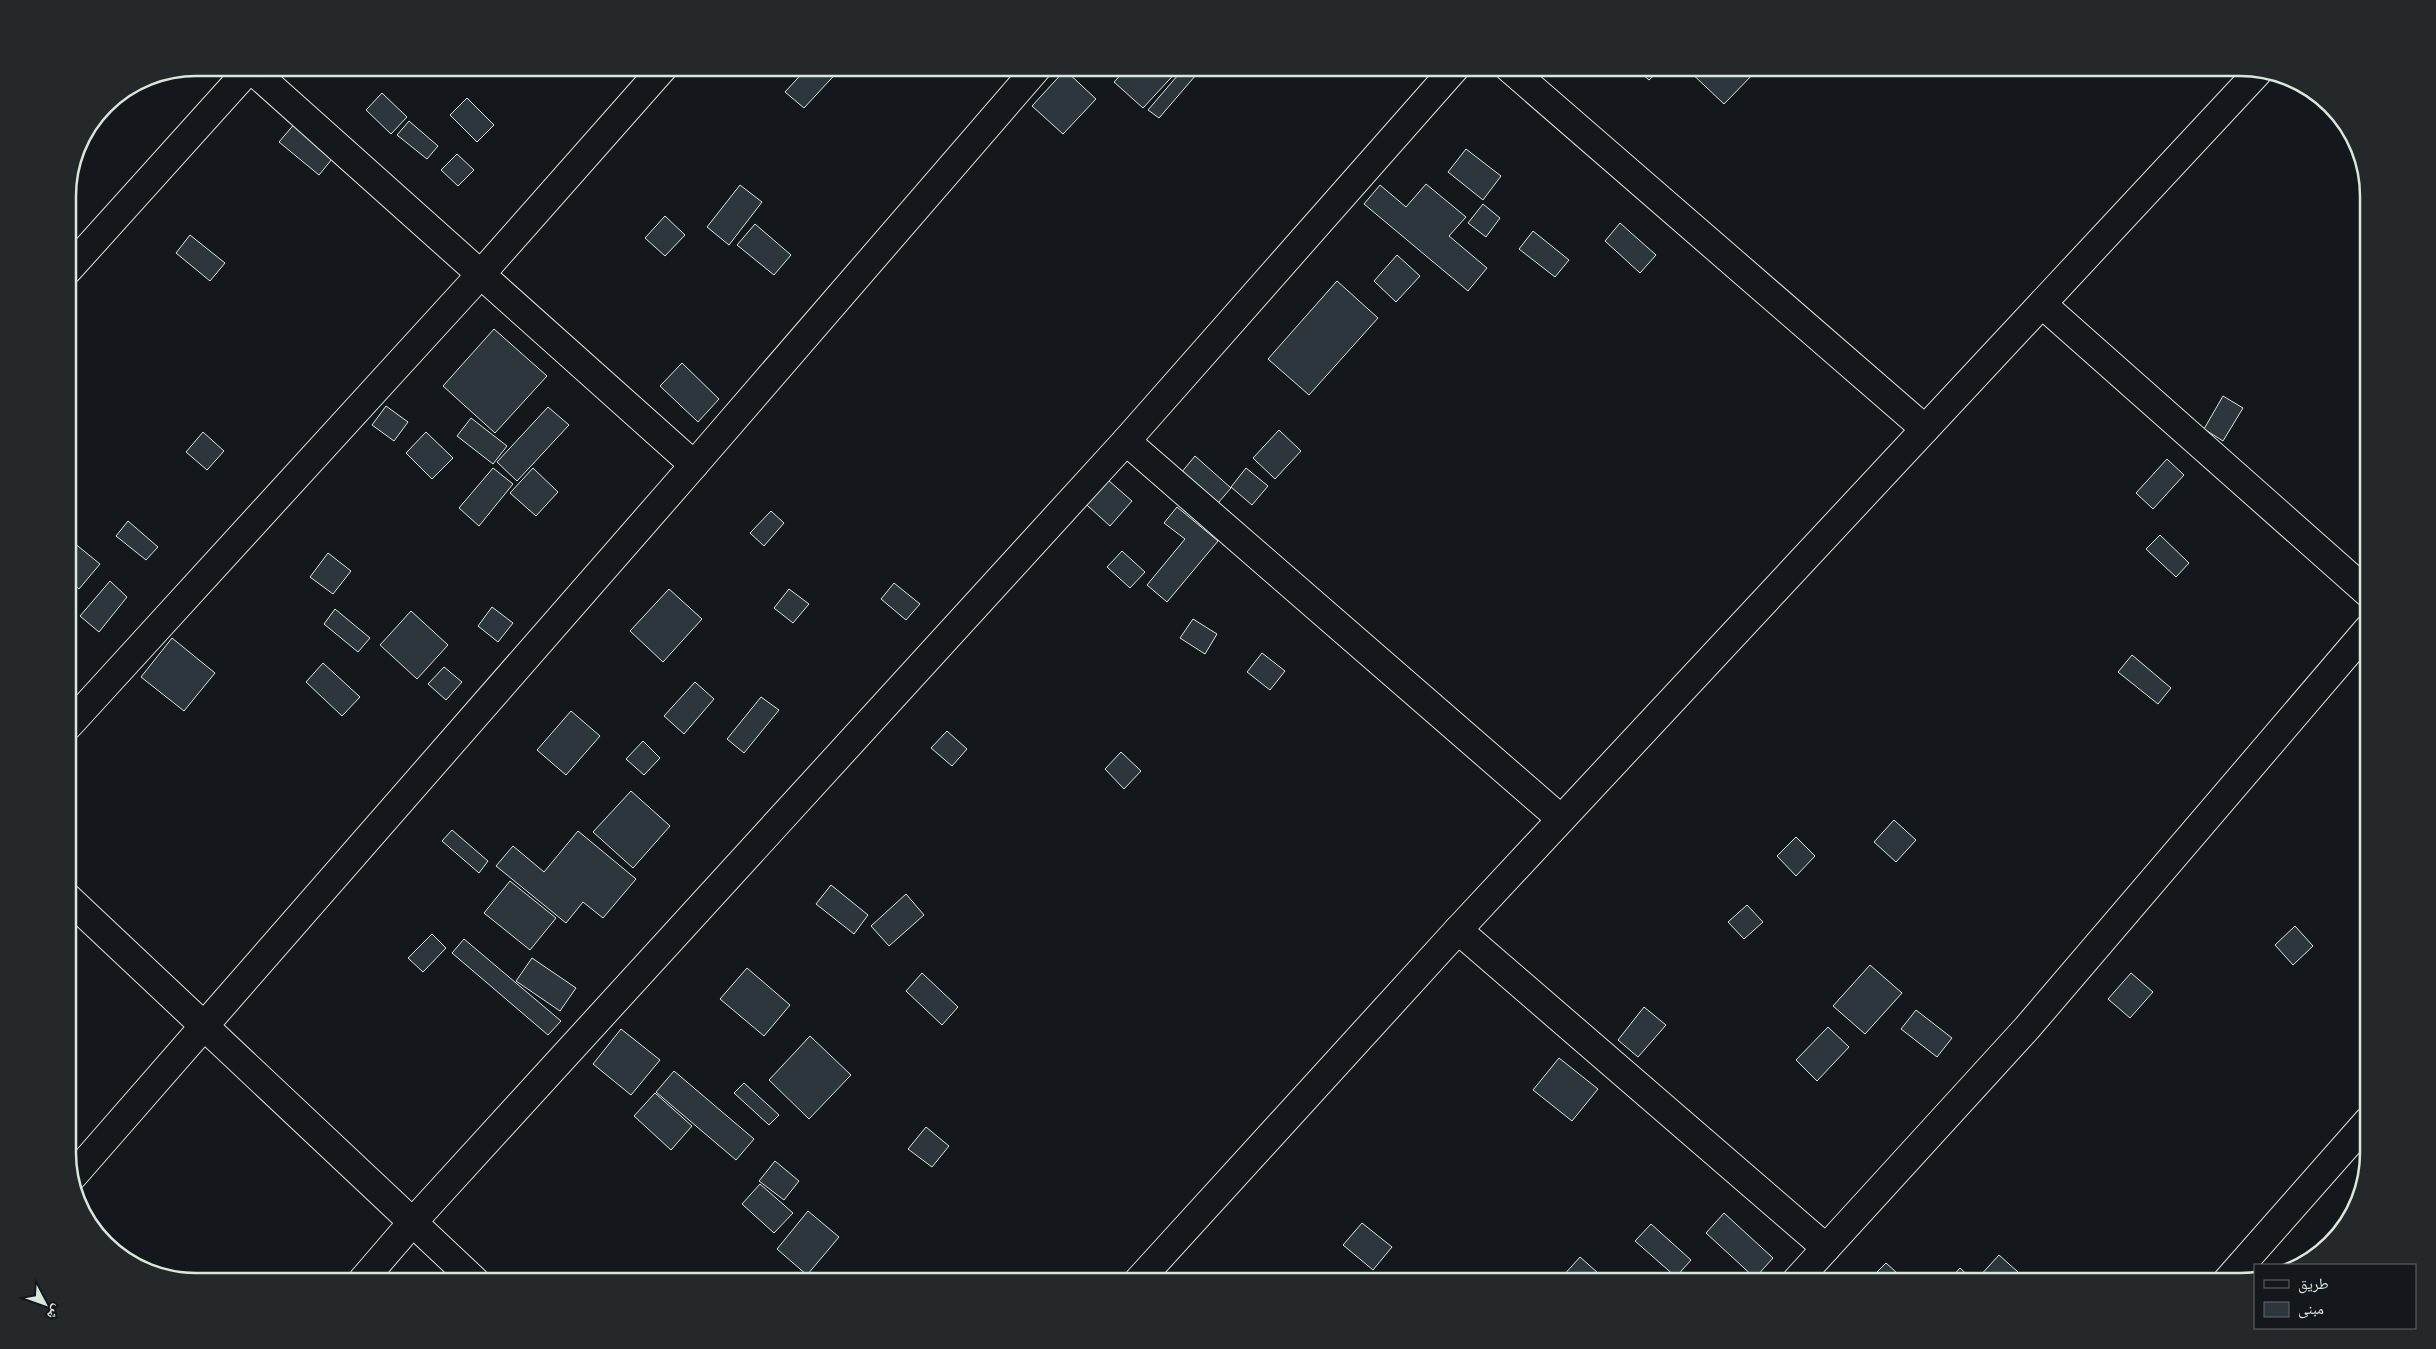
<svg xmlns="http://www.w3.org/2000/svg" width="2436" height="1349" font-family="Helvetica,'Noto Naskh Arabic',sans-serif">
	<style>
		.building { fill: #2c363c; stroke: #d8e6dc }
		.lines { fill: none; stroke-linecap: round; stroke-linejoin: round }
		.street-casing { stroke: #d8e6dc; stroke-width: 30 }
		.street { stroke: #14181c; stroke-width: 28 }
		.rim { fill: none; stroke: #d8e6dc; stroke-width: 2.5 }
	</style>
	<rect width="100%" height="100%" fill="#14181c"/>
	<!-- building -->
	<g class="building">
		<path d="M807 68H841L804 108 785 92Z"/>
		<path d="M1127 68H1180L1143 108 1114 82Z"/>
		<path d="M1184 68H1202L1159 118 1148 110Z"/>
		<path d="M1635 68H1662L1649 80Z"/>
		<path d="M1686 68H1759L1724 104Z"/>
		<path d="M1065 70 1096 99 1063 134 1032 106Z"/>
		<path d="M382 93 407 117 391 134 366 110Z"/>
		<path d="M467 98 494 125 477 142 450 115Z"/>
		<path d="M302 115 341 148 319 175 279 142Z"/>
		<path d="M409 121 438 146 427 159 397 135Z"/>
		<path d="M1466 149 1501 176 1483 200 1448 172Z"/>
		<path d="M457 154 474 170 458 186 441 170Z"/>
		<path d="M1426 184 1466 217 1449 236 1487 268 1468 291 1364 204 1380 185 1406 207Z"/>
		<path d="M740 185 762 202 729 245 707 227Z"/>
		<path d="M1483 204 1500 218 1486 237 1468 223Z"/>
		<path d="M665 216 685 235 665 256 645 238Z"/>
		<path d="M1620 223 1656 255 1640 273 1605 241Z"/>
		<path d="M755 224 791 255 774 275 737 245Z"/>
		<path d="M1533 231 1569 260 1555 277 1519 249Z"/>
		<path d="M190 235 225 263 210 281 176 253Z"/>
		<path d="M1397 255 1420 276 1396 302 1374 281Z"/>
		<path d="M1337 281 1378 318 1309 395 1268 359Z"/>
		<path d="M494 329 547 376 495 433 443 386Z"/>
		<path d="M682 363 719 399 698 422 660 386Z"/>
		<path d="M2223 396 2243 408 2223 441 2204 429Z"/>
		<path d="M386 406 408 422 394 441 372 425Z"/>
		<path d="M548 407 569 425 517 481 497 462Z"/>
		<path d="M471 418 507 446 493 464 457 436Z"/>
		<path d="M1279 430 1301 451 1275 479 1253 458Z"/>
		<path d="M203 432 224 451 207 470 186 452Z"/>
		<path d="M426 432 453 458 432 479 406 453Z"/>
		<path d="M1195 456 1231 488 1212 510 1176 479Z"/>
		<path d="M2167 459 2184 475 2153 509 2136 493Z"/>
		<path d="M493 468 513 484 479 526 459 508Z"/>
		<path d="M533 468 558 492 536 516 510 493Z"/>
		<path d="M1246 468 1268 486 1252 505 1231 487Z"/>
		<path d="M1100 473 1132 501 1110 526 1078 497Z"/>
		<path d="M1177 507 1218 541 1167 602 1147 585 1185 539 1164 523Z"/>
		<path d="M771 511 784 523 764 546 750 533Z"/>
		<path d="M128 521 158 547 146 560 116 536Z"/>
		<path d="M2160 535 2189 563 2176 577 2146 549Z"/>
		<path d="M68 538 100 564 79 589 68 580Z"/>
		<path d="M1122 551 1145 572 1130 588 1107 567Z"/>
		<path d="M328 553 351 571 333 594 310 577Z"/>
		<path d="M110 581 127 597 99 632 80 616Z"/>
		<path d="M894 583 920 604 906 620 881 599Z"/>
		<path d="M669 589 702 619 663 662 630 631Z"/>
		<path d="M789 589 809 604 793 623 774 608Z"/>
		<path d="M492 607 513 623 498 642 478 626Z"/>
		<path d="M335 609 370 638 358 652 324 624Z"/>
		<path d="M411 611 448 645 417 679 380 645Z"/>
		<path d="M1193 619 1217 634 1205 654 1180 638Z"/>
		<path d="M172 638 215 673 184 711 141 677Z"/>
		<path d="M1262 653 1285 671 1270 690 1247 672Z"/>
		<path d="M2132 655 2171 688 2158 704 2118 672Z"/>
		<path d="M323 663 360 697 342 716 306 682Z"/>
		<path d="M444 667 462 682 446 700 428 684Z"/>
		<path d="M695 682 714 699 684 734 664 716Z"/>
		<path d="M761 697 779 710 744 753 727 739Z"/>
		<path d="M571 711 600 736 566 775 537 750Z"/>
		<path d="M947 731 967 749 952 766 931 748Z"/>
		<path d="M643 741 660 758 644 775 626 759Z"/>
		<path d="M1121 752 1141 771 1124 789 1105 769Z"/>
		<path d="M631 791 670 826 633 868 593 832Z"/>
		<path d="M1894 820 1916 840 1896 862 1874 842Z"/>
		<path d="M452 830 488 861 479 873 442 841Z"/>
		<path d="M578 831 636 879 603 918 583 902 566 923 496 866 513 846 544 872Z"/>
		<path d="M1796 837 1815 856 1796 876 1777 856Z"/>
		<path d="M510 881 556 918 530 950 484 913Z"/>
		<path d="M831 885 868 915 854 934 816 904Z"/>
		<path d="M906 894 924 915 889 946 871 926Z"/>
		<path d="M1747 905 1763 922 1744 939 1728 922Z"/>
		<path d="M2295 926 2313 946 2293 965 2275 945Z"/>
		<path d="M432 934 446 948 423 972 408 958Z"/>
		<path d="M464 939 561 1021 548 1035 452 953Z"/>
		<path d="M532 958 576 988 560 1011 516 981Z"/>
		<path d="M1870 965 1902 993 1865 1034 1833 1006Z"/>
		<path d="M747 968 790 1005 764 1036 720 999Z"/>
		<path d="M922 973 958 1007 942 1025 906 991Z"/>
		<path d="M2131 973 2153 992 2130 1018 2108 999Z"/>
		<path d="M1644 1007 1666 1025 1638 1057 1618 1040Z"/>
		<path d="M1916 1010 1952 1038 1937 1057 1901 1029Z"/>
		<path d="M1828 1027 1849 1047 1817 1081 1796 1060Z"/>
		<path d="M621 1029 660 1060 631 1095 593 1064Z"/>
		<path d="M810 1036 851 1075 809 1119 769 1080Z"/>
		<path d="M1559 1058 1598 1089 1572 1121 1533 1090Z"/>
		<path d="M674 1071 754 1139 736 1160 656 1092Z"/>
		<path d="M744 1083 779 1115 769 1125 734 1093Z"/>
		<path d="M655 1093 692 1126 671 1150 634 1116Z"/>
		<path d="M926 1127 949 1146 932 1167 908 1149Z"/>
		<path d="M775 1161 799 1181 784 1200 759 1181Z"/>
		<path d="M760 1184 793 1213 774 1233 742 1204Z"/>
		<path d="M808 1211 839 1237 807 1275 777 1249Z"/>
		<path d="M1724 1213 1773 1258 1755 1278 1706 1233Z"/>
		<path d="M1362 1223 1392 1247 1373 1270 1343 1245Z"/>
		<path d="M1651 1224 1691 1260 1676 1277 1635 1241Z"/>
		<path d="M1999 1255 2028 1281H1982L1978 1278Z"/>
		<path d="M1580 1257 1607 1281H1569L1563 1276Z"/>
		<path d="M1886 1263 1906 1281H1868Z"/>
		<path d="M1960 1268 1974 1281H1948Z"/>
	</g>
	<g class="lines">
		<defs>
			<g id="street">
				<path d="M250 68 694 465"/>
				<path d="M1509 68 1925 429"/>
				<path d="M68 270 250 68"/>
				<path d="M2042 304 2368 593"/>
				<path d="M1126 441 1561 819"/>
				<path d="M68 726 481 274 663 68"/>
				<path d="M68 898 475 1281"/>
				<path d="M1458 930 1826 1248"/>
				<path d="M73 1176 694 465 1037 68"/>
				<path d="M362 1281 411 1224 1126 441 1455 68"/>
				<path d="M1138 1281 1458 930 2258 72"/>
				<path d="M1796 1281 2027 1028 2368 629"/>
				<path d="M2227 1281 2368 1121"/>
			</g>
		</defs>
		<!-- street casing -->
		<use href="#street" class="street-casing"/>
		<!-- street -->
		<use href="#street" class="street"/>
	</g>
	<!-- crop -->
	<path d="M0 0H2436V1349H0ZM196 76H2240A120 120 0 0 1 2360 196V1153A120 120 0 0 1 2240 1273H196A120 120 0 0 1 76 1153V196A120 120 0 0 1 196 76Z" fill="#24282b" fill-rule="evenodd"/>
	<path class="rim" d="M196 76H2240A120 120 0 0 1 2360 196V1153A120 120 0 0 1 2240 1273H196A120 120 0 0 1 76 1153V196A120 120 0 0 1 196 76Z"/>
	<!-- legend -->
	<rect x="2254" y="1264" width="162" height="65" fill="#14181c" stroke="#626a69"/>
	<rect x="2264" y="1280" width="25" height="8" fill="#14181c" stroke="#626a69"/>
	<text x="2298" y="1289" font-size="15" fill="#d8e6dc">طريق</text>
	<rect x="2264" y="1302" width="25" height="15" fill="#2c363c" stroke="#626a69"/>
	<text x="2298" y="1314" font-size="15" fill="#d8e6dc">مبنى</text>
	<!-- north arrow -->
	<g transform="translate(45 1304) rotate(131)" stroke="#14181c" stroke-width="4" paint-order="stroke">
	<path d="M0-4L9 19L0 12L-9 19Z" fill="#d8e6dc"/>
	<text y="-8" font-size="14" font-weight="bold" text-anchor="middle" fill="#d8e6dc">ش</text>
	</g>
</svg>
